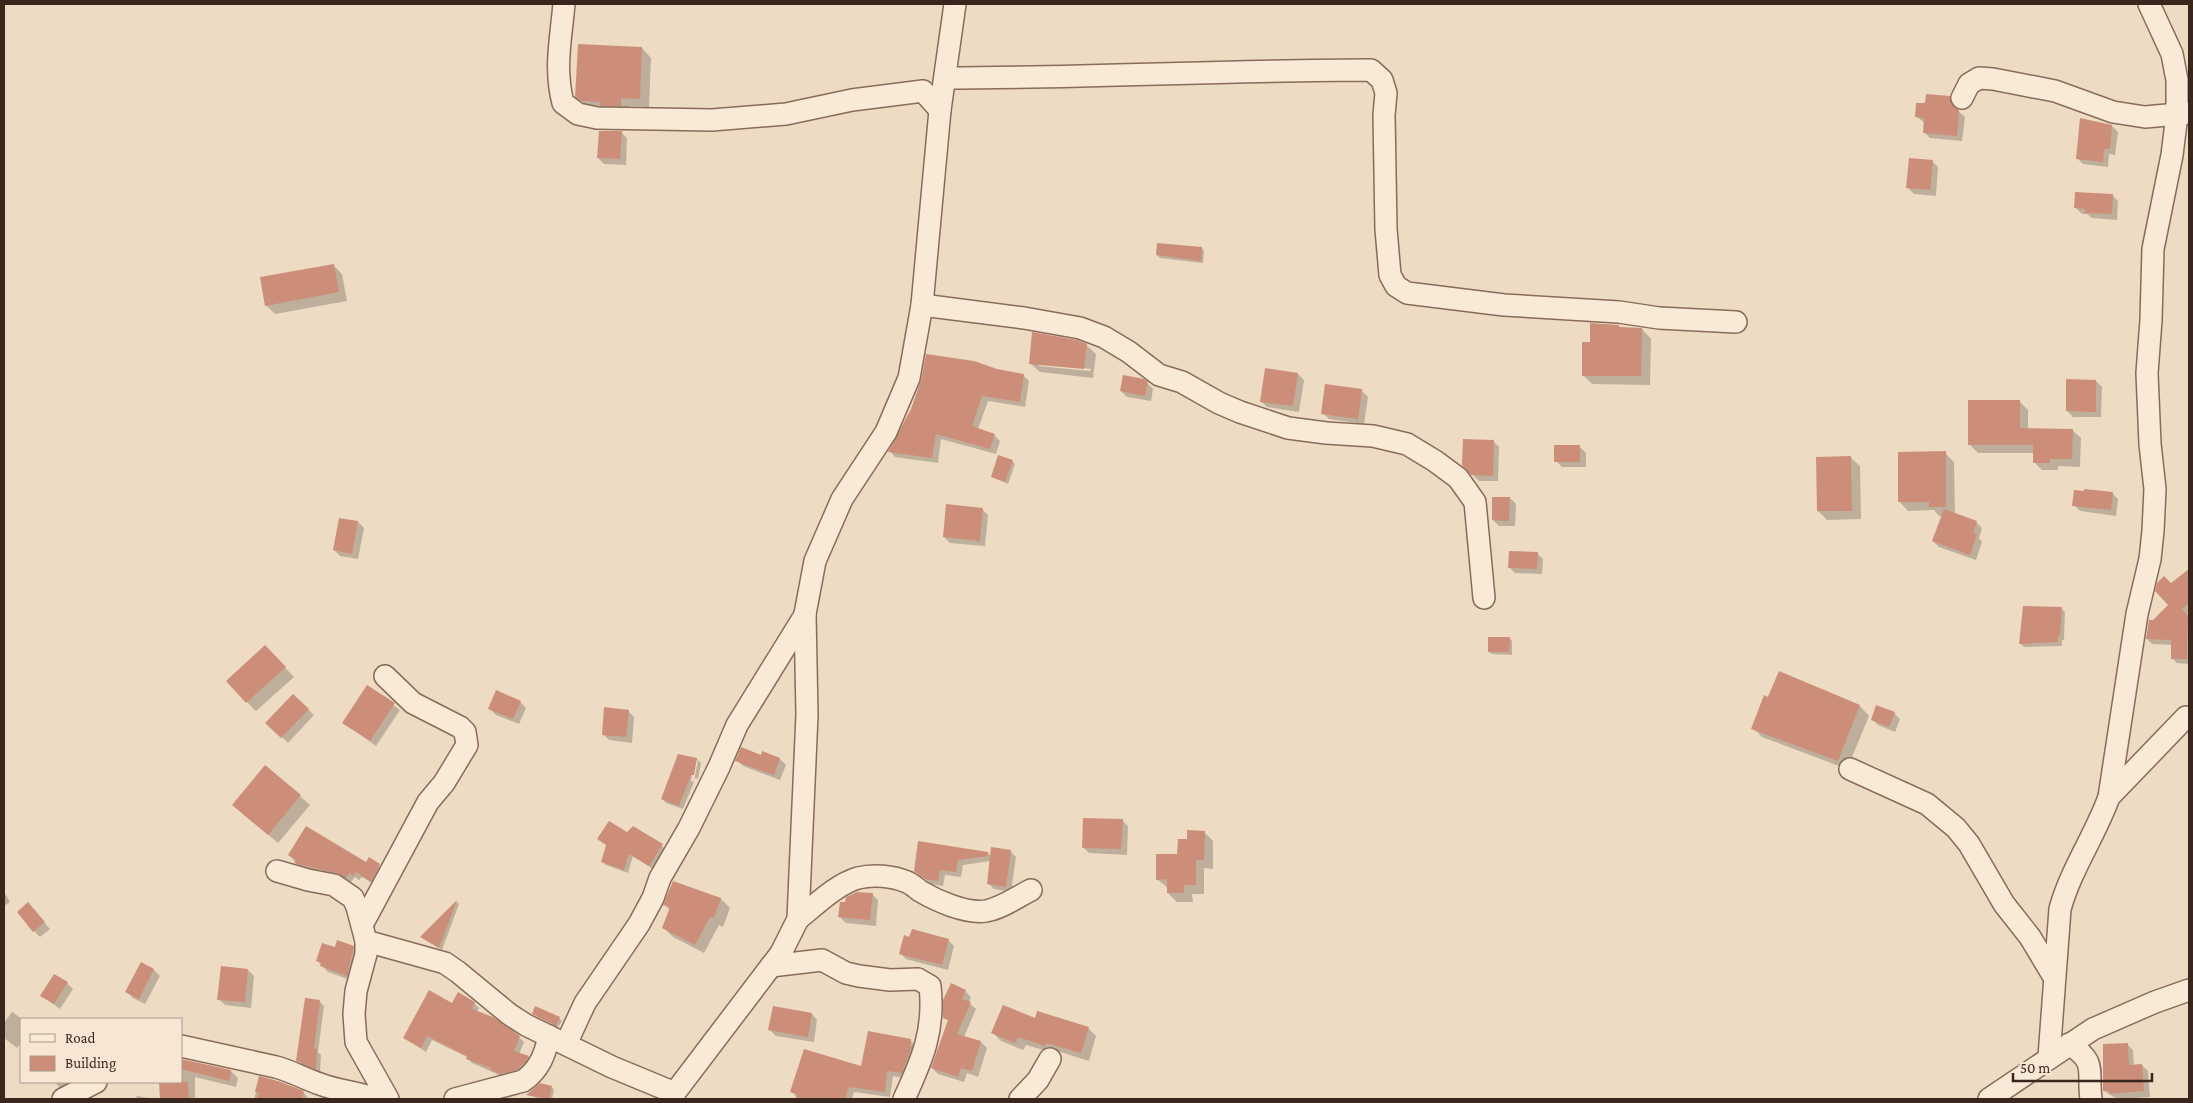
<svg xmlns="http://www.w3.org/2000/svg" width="2193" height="1103" font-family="'Crimson Pro',serif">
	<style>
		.shadow { fill: #0003; fill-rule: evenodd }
		.building { fill: #cc8e79 }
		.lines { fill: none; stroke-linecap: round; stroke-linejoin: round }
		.minor-casing { stroke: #896b5a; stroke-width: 24 }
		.minor { stroke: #f9e9d7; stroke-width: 21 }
	</style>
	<rect width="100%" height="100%" fill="#eedbc4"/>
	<!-- shadow -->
	<g class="shadow">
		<path d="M642 48 651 58 649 107 630 106V115L586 106 577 96Z"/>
		<path d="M1949 98 1956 104 1957 110 1965 117 1962 141 1930 138 1924 132 1925 123 1917 117 1926 105Z"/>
		<path d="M2112 126 2118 132 2115 155 2109 154 2108 167 2083 164 2077 158Z"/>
		<path d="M621 132 627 138 626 165 604 164 598 158Z"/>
		<path d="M1932 161 1938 167 1936 196 1914 194 1908 188Z"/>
		<path d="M2112 195 2118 201 2117 220 2092 218 2087 214H2082L2076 208Z"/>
		<path d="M1202 248 1204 251 1203 263 1160 258 1157 255Z"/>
		<path d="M333 265 342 274 347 301 275 314 266 305Z"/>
		<path d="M1619 326 1622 329H1642L1651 339 1650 385 1592 384 1583 375 1591 344Z"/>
		<path d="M1086 345 1096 354 1093 378 1040 372 1030 363ZM1039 363 1091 369 1090 371 1039 366Z"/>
		<path d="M996 370 1023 375 1029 381 1025 407 988 401 978 429 994 435 1000 441 996 454 941 439 938 463 895 457 890 451 912 409Z"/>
		<path d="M1298 374 1304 380 1299 412 1267 407 1261 401Z"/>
		<path d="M2096 381 2102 387 2101 417H2073L2067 411Z"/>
		<path d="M1147 383 1153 389 1151 401 1127 397 1121 391Z"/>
		<path d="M1327 386 1362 391 1368 397 1364 424 1329 419 1323 413Z"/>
		<path d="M2020 402 2028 410V429L2072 430 2081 438 2080 467 2058 466V470H2042L2034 462V453H1978L1970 445Z"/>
		<path d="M1493 441 1499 447 1498 481H1479L1463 465Z"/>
		<path d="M1580 447 1586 453V467H1562L1556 461Z"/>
		<path d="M1945 453 1954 462 1955 514 1976 522 1982 528 1979 538 1982 542 1976 560 1939 547 1933 541 1942 516H1939L1934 510 1908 511 1899 501Z"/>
		<path d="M1850 457 1860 466 1861 519 1827 520 1818 511Z"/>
		<path d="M1012 461 1015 464 1008 484 992 477Z"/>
		<path d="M2112 493 2118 499 2116 516 2080 511 2074 505Z"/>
		<path d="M1510 498 1516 504 1515 526H1499L1493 520Z"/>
		<path d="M982 509 988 515 985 546 950 543 944 537Z"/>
		<path d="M358 522 364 528 358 559 340 556 334 550Z"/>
		<path d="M1537 553 1543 559 1542 574 1515 573 1510 568Z"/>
		<path d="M2189 570V612L2186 615 2189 618V664L2177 663 2172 658V645L2152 644 2147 639 2154 621 2170 605 2171 584Z"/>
		<path d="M2061 608 2065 612 2064 640H2062V646L2024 647 2020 643Z"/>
		<path d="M1509 638 1512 641V655L1492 654 1489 652Z"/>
		<path d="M274 656 294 677 256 711 247 702Z"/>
		<path d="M1779 673 1860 706 1869 716 1847 769 1762 737 1753 728Z"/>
		<path d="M368 687 400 710 376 746 344 723Z"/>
		<path d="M293 695 314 715 288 743 267 723Z"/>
		<path d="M520 702 526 708 519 724 496 715 490 709Z"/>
		<path d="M628 711 634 717 632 743 609 740 603 734Z"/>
		<path d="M1894 713 1900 719 1895 732 1878 725 1872 719Z"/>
		<path d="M762 756 780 759 786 765 780 780 743 766 737 760Z"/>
		<path d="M697 759 701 763 698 779 695 778 694 781 698 760H695L691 781 694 782 683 809 666 803 662 799Z"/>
		<path d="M266 766 310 805 278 843 243 814Z"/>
		<path d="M1122 820 1128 826 1127 855 1089 853 1083 847Z"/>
		<path d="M633 827 666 849 653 869 633 856 628 873 606 865 602 861Z"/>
		<path d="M1204 832 1213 841V869L1204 868V894H1192L1193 902H1177L1168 893V888L1157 879Z"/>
		<path d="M919 842 988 853 991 856 1010 851 1016 857 1011 892 994 889 988 883 990 861 963 865 961 877 945 875 943 886 931 884 915 871Z"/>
		<path d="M289 855 366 864 370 859 385 871 377 886 362 877 359 880 355 877 351 882 343 878 301 868Z"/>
		<path d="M674 882 721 899 730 908 723 927 719 925 704 953 673 937 664 928 670 910 665 905Z"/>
		<path d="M4 892 10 902 4 906Z"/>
		<path d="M872 894 878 900 876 926 846 923 840 917Z"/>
		<path d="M457 902 459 904 442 950 422 937Z"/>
		<path d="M34 910 50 929 40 937 34 931Z"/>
		<path d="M948 940 954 946 948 970 906 959 900 953Z"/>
		<path d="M353 947 359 953 353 981 328 972 318 961 336 948Z"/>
		<path d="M142 963 154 970 160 976 145 1004 133 998 127 992Z"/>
		<path d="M248 970 254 976 251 1008 225 1005 219 999Z"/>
		<path d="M67 983 73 989 60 1009 42 996Z"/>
		<path d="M965 991 971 997 969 1003 976 1009 964 1037 981 1042 987 1048 978 1077 967 1073 964 1082 938 1074 932 1068 949 1021 944 1017Z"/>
		<path d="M306 1000 320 1002 324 1006 318 1052 321 1055 320 1072 302 1065 298 1060Z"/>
		<path d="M474 1003 479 1008 477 1012 519 1037 524 1042 519 1054 528 1057 533 1062 522 1074 506 1078 472 1063 467 1057 432 1040 426 1052 404 1038 453 1005Z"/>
		<path d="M12 1012 22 1019 21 1043 17 1048 4 1038V1023Z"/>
		<path d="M533 1013 559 1018 562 1021 558 1027Z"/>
		<path d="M812 1014 817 1020 814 1042 776 1036 770 1030Z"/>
		<path d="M1035 1020 1088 1028 1096 1036 1089 1061 1054 1050 1053 1053 1026 1045 1023 1050 1001 1041 993 1033Z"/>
		<path d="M910 1040 916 1046 908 1079 893 1076 890 1097 854 1092 852 1099H798L792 1092 862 1068Z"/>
		<path d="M2127 1044 2133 1050 2134 1066 2142 1065 2148 1071 2150 1097 2117 1099 2104 1091Z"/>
		<path d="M181 1060 231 1071 238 1078 236 1087 195 1077V1099H161V1082H181Z"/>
		<path d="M260 1078 303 1092 309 1099H254Z"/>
		<path d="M55 1082H86L64 1093Z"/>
		<path d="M540 1085 552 1087 554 1090 552 1099H541L528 1095Z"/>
		<path d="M137 1096 155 1099H136Z"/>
	</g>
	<!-- building -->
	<g class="building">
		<path d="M578 44 642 47 640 99 621 98V106H600V102L581 101 575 97Z"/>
		<path d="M1926 94 1950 96 1952 105 1959 110 1957 136 1923 133 1924 118 1915 117 1916 103H1925Z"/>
		<path d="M2080 118 2112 125 2110 149H2104L2103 162 2076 159Z"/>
		<path d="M599 131H622L620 159 597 158Z"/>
		<path d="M1909 158 1933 160 1930 190 1906 188Z"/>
		<path d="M2075 192 2113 194 2112 214 2084 213 2085 209 2074 208Z"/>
		<path d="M1157 243 1202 247 1201 261 1156 255Z"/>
		<path d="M334 264 339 292 265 306 260 277Z"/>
		<path d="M1590 323 1619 325V327L1642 328 1641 376H1582V342H1590Z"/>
		<path d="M1032 332 1077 340 1087 344 1084 369 1029 364Z"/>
		<path d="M926 354 974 361 997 369 1024 374 1020 402 982 396 972 426 995 434 990 449 936 434 932 458 888 452 911 409 921 380Z"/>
		<path d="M1265 368 1298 373 1293 406 1260 402Z"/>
		<path d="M1123 375 1144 379 1148 382 1145 396 1120 391Z"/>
		<path d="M2066 379 2096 380V412L2066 411Z"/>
		<path d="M1325 384 1362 389 1358 419 1321 414Z"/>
		<path d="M1968 400H2020V428L2073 429 2072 459H2050V463H2033V445H1968Z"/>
		<path d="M1463 439 1494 440 1493 476 1471 475 1462 465Z"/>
		<rect x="1554" y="445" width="26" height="17"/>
		<path d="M1946 451V507H1929V502H1898V452Z"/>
		<path d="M998 455 1013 460 1005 482 991 477Z"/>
		<path d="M1851 456 1852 511H1817L1816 457Z"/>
		<path d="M2084 489 2113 492 2111 510 2072 506 2074 490 2084 491Z"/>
		<path d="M1492 497H1510L1509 521 1492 520Z"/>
		<path d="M946 504 983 508 980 541 943 537Z"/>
		<path d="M1944 509 1977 521 1973 533 1977 535 1970 555 1932 541Z"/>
		<path d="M339 518 358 521 352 554 333 550Z"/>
		<path d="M1509 551 1538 552 1537 569 1508 568Z"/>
		<path d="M2189 569V603L2182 609 2188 615 2187 659H2171V640L2146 639 2149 620H2153L2168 605 2155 591 2157 583 2164 576 2171 583Z"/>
		<path d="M2023 606 2062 607 2060 636H2058V642L2019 644Z"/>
		<path d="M1488 637H1510L1509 652H1488Z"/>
		<path d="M265 645 286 667 246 703 226 681Z"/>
		<path d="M1779 671 1860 705 1838 761 1751 729 1764 695 1768 697Z"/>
		<path d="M367 685 395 703 370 741 342 723Z"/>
		<path d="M496 690 521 701 513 719 488 709Z"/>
		<path d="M293 694 309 709 281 738 265 723Z"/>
		<path d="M1876 705 1895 712 1889 727 1871 720Z"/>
		<path d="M604 707 629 710 626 737 602 735Z"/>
		<path d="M741 747 761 755 762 751 780 758 774 775 735 761Z"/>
		<path d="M678 754 697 758 694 775H691L679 806 661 799Z"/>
		<path d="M265 765 301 795 268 835 232 805Z"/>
		<path d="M1083 818 1123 819 1121 849 1082 848Z"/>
		<path d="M609 821 627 832 633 826 663 844 649 866 629 854 624 870 601 862 606 845 597 839Z"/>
		<path d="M306 826 366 862 369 857 380 864 371 882 356 872 353 876 349 873 346 878 336 873 294 863 296 860 288 855Z"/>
		<path d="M1187 830 1205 831 1204 860H1196V885H1184V893H1167V879L1156 880V854H1177L1178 839H1187Z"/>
		<path d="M918 841 988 852V856L958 860 956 872 940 870 938 881 925 879 914 871Z"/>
		<path d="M991 847 1011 850 1006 887 987 884Z"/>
		<path d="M673 881 721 898 714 918 710 917 695 945 662 928 670 907 663 905Z"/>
		<path d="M857 892 873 893 870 920 838 917 840 902H845L846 897Z"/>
		<path d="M457 900 439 948 420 937Z"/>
		<path d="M28 902 45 922 33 932 17 912Z"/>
		<path d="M912 929 949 939 942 965 899 954 904 935 909 937Z"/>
		<path d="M337 940 354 946 347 976 320 966 321 963 316 961 322 943 335 947Z"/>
		<path d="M141 962 154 969 139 999 125 992Z"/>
		<path d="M221 966 248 969 245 1002 217 1000Z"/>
		<path d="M54 974 68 982 54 1004 40 996Z"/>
		<path d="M951 983 966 990 962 999 971 1002 957 1034 981 1041 972 1071 961 1068 958 1077 931 1068 948 1020 943 1018V1000Z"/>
		<path d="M429 990 452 1003 458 992 473 1001 475 1002 472 1009 493 1017 520 1036 514 1051 529 1056 527 1060 517 1070 500 1074 491 1070V1068L466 1059 467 1056 427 1036 421 1048 403 1038Z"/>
		<path d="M305 998 320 1000 314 1049H317L316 1069 296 1061Z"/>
		<path d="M1003 1005 1035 1018 1037 1011 1089 1027 1081 1053 1046 1043 1045 1046 1018 1037 1015 1043 991 1033Z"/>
		<path d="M535 1006 560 1017 556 1026 532 1014Z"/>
		<path d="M773 1006 812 1013 808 1037 768 1030Z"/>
		<path d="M868 1031 911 1039 910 1046H912L902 1073 887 1071 885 1092 849 1087 845 1099H796L797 1094 790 1092 804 1049 861 1066Z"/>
		<path d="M2128 1043 2129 1065 2142 1064 2144 1091 2110 1094 2109 1091H2103V1044Z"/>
		<path d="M181 1059 231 1070 229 1081 181 1069Z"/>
		<path d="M259 1076 278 1081 304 1091 302 1099H257L259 1093 255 1092Z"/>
		<path d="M159 1082H188L189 1099H160Z"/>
		<path d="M540 1083 552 1086 549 1099 526 1095Z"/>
	</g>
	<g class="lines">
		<defs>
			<g id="minor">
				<path d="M564 4C561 38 554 69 563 103L578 114 597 118 712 120 786 114 852 100 923 91 940 110"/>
				<path d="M945 78C1087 78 1229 70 1371 70L1382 80 1386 93 1384 115 1386 229 1390 275 1396 286 1407 293 1504 305 1619 312 1659 318 1736 322"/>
				<path d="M1962 98 1969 84 1979 78 1993 79 2055 91 2113 112 2145 117 2189 113"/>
				<path d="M922 305 1024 318 1080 328 1104 337 1129 352 1159 375 1182 382 1219 403 1240 412 1288 428 1326 433 1373 436 1407 444 1435 461 1458 478 1475 502 1484 598"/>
				<path d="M1850 769 1927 804 1956 828 1969 844 2004 904 2030 937 2054 977"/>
				<path d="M2109 797 2186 717"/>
				<path d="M277 871 308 880 334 885 353 898 357 907 366 941V954L356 991 354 1014 356 1042 388 1099"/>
				<path d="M798 919C816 905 835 885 858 878 873 874 893 876 907 882 912 884 916 888 920 891 937 901 966 914 986 911 1002 908 1017 897 1031 890"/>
				<path d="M363 923 428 802 444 783 467 745 465 732 460 727 413 703 385 676"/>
				<path d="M366 941 445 963 458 972 509 1014 526 1025 612 1067 675 1093"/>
				<path d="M771 966 822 960 846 973 859 976 890 980 918 979 930 986C935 1031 922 1060 904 1099"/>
				<path d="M566 1044 585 1003 639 924 653 898 660 878 689 828 719 767 737 725 805 615"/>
				<path d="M2069 1044C2098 1063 2087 1070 2091 1099"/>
				<path d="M181 1046 276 1067C291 1071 305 1079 320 1084 338 1091 357 1092 376 1099"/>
				<path d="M2049 1057 2060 909C2071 869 2095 836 2109 797L2137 614 2150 559 2153 531 2155 489 2150 444 2147 373 2151 320 2153 249 2172 155 2177 115V80L2172 54 2149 4"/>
				<path d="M63 1099 96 1082"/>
				<path d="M455 1099 523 1081C539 1070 545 1055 549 1036"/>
				<path d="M670 1099 781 953 798 919 807 715 805 614 815 561 842 499 886 432 909 378 922 305 940 110 955 4"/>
				<path d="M1020 1099 1038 1080 1050 1059"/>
				<path d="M1989 1099 2093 1029 2155 1002 2189 990"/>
			</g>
		</defs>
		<!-- minor casing -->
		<use href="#minor" class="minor-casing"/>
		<!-- minor -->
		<use href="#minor" class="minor"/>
	</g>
	<!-- border -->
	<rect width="2193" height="1103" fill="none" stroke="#39271e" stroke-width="10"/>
	<!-- legend -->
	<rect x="20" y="1018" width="162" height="65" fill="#f6e6d3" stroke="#aa9a8b"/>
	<rect x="30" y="1034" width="25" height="8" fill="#f9e9d7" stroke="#aa9a8b"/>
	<text x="65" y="1043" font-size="15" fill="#39271e">Road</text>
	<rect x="30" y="1056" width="25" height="15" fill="#cc8e79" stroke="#aa9a8b"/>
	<text x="65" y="1068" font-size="15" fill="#39271e">Building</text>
	<!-- scale -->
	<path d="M2013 1073v8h139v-8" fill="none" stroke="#39271e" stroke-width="2.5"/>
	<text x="2020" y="1073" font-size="15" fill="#39271e" stroke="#f6e6d3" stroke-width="4" paint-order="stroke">50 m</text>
</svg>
